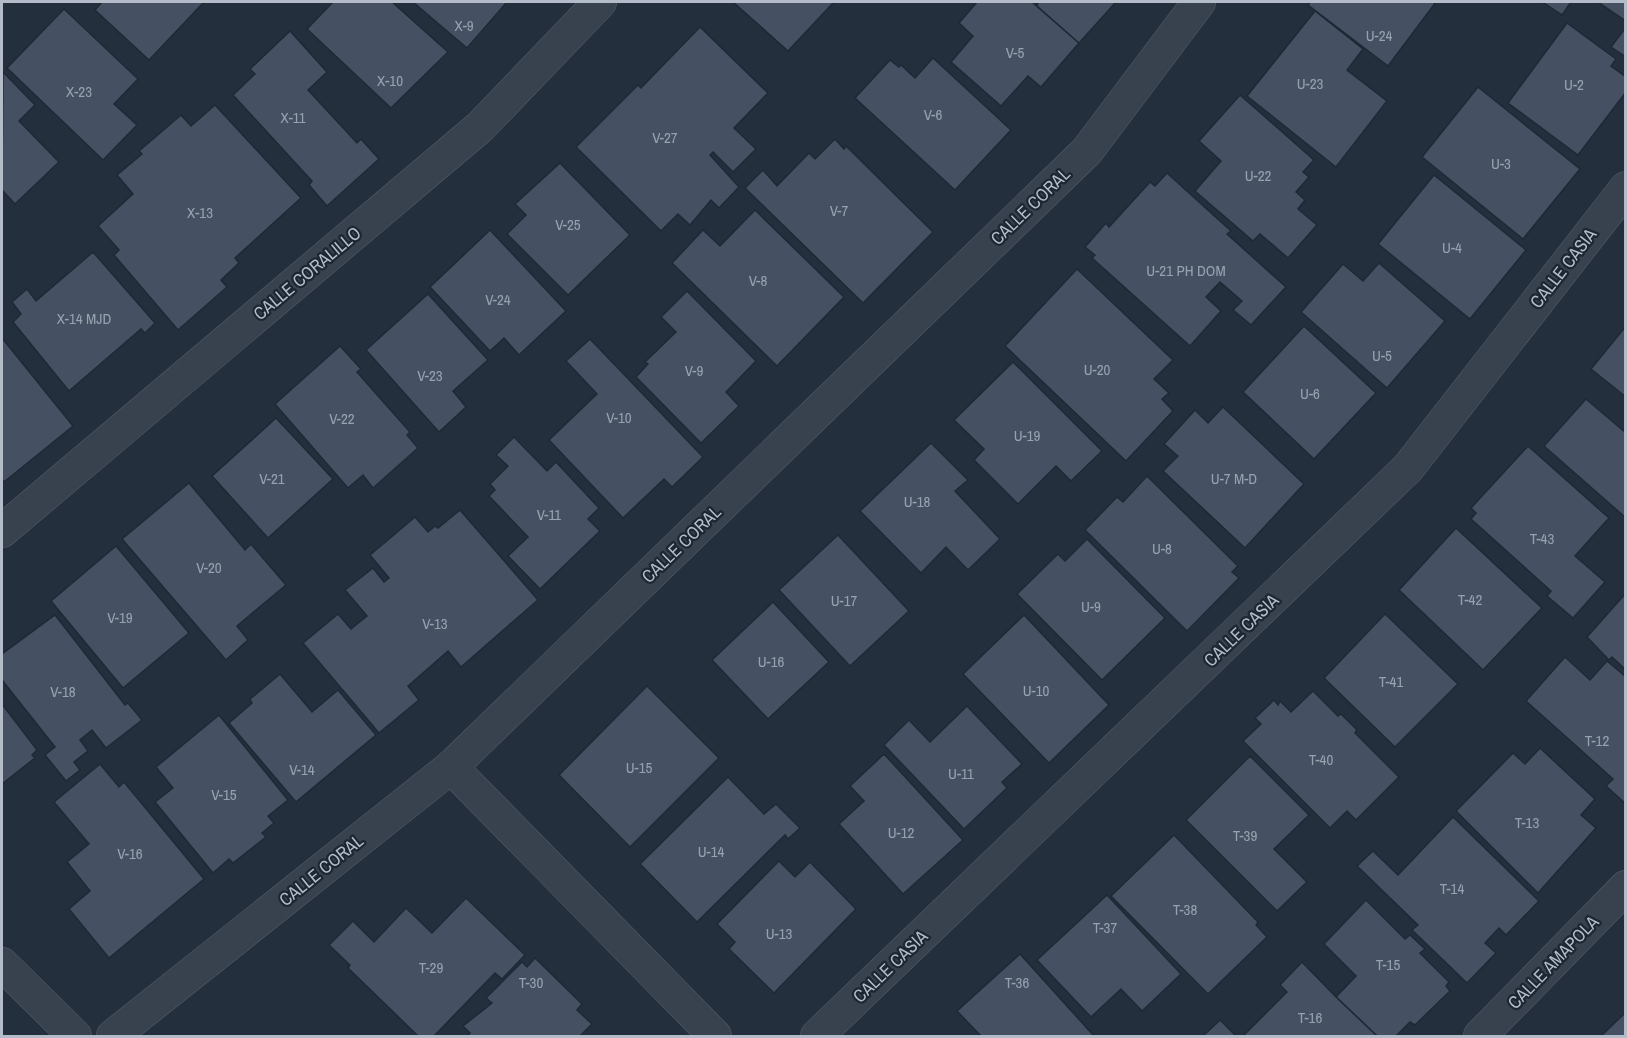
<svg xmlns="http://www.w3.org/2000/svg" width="1627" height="1038" font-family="'Archivo Narrow',sans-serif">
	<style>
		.building { fill: #455162; stroke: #1f2835; stroke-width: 1.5 }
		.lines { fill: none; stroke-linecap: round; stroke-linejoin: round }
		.street-casing { stroke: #565f6c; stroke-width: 34 }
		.street { stroke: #38414e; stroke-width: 33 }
		.labels { text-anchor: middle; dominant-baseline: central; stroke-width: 4.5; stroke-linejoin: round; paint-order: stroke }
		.number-label { font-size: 15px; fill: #98a1af }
		.street-label { font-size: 18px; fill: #b4bcc9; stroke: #1d2633 }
	</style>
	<rect width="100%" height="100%" fill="#242f3e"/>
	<!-- building -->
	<g class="building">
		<path d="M102 2H204L149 60 95 10Z"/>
		<path d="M333 2H392L448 52 391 108 307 29Z"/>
		<path d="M413 2H507L467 48Z"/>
		<path d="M733 2H834L788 51Z"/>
		<path d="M977 2H1032L1079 43 1041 87 1028 76 1001 106 951 62 973 36 959 23Z"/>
		<path d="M1038 2H1116L1079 43 1037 6Z"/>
		<path d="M1310 2H1436L1388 66 1308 5Z"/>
		<path d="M1542 2H1571L1562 15Z"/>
		<path d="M1598 2H1626V21Z"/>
		<path d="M64 9 138 79 114 104 137 125 103 160 7 68Z"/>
		<path d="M1315 11 1363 49 1347 70 1387 101 1336 167 1247 96Z"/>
		<path d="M1567 23 1616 59 1611 66 1626 77V92L1578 155 1508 103Z"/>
		<path d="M700 27 768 93 734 128 756 149 733 172 713 152 710 155 739 187 719 208 711 200 690 225 678 214 661 231 576 147 638 85 641 88Z"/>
		<path d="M1626 27V57L1611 47Z"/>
		<path d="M290 31 327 72 308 90 357 143 361 139 379 159 327 206 309 185 312 181 233 95 255 74 250 69Z"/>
		<path d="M933 58 1011 130 955 190 855 98 890 60 899 67 901 65 915 78Z"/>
		<path d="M3 72 35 105 19 121 59 162 15 204 2 190Z"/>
		<path d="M1478 87 1580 169 1523 239 1422 157Z"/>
		<path d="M1240 95 1314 160 1303 172 1309 177 1296 192 1305 200 1298 209 1317 225 1288 258 1260 234 1253 241 1195 191 1221 161 1199 141Z"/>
		<path d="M215 105 301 198 235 258 239 263 221 280 227 287 178 330 114 255 119 250 98 226 133 194 117 175 142 154 139 151 181 115 191 126Z"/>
		<path d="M835 139 844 149 846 146 933 232 863 303 745 188 763 170 777 186 809 153 815 159Z"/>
		<path d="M560 163 630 235 568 295 507 234 526 215 515 204Z"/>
		<path d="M1167 173 1231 231 1227 234 1286 287 1251 325 1233 310 1242 301 1220 282 1206 297 1221 311 1190 346 1092 258 1095 255 1085 247 1106 223 1109 227 1150 182 1155 186Z"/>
		<path d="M1434 175 1526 250 1470 319 1378 244Z"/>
		<path d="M755 210 844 297 777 366 672 263 703 230 720 246Z"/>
		<path d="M490 230 566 311 519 355 504 338 490 351 430 287Z"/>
		<path d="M93 252 155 323 145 333 141 329 69 391 13 322 21 314 12 302 27 289 36 301Z"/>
		<path d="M1379 263 1445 321 1387 388 1301 312 1343 264 1363 281Z"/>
		<path d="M1077 269 1173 360 1154 379 1169 393 1162 399 1173 411 1126 461 1005 346Z"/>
		<path d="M687 291 756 361 726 392 739 406 701 443 636 377 648 364 645 362 676 332 661 317Z"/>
		<path d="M428 294 488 360 453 391 466 407 439 432 366 350Z"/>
		<path d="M1304 326 1376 393 1314 459 1243 392Z"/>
		<path d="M1626 326V397L1591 369Z"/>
		<path d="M2 338 73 426 4 482 2 479Z"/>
		<path d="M590 339 703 457 672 487 664 479 623 518 549 440 597 394 566 361Z"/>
		<path d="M340 346 361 369 357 372 410 432 407 435 418 448 373 488 363 475 348 488 275 404Z"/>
		<path d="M1013 362 1102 451 1071 481 1056 466 1018 504 974 460 984 449 954 420Z"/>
		<path d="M1586 399 1626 433V518L1544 446Z"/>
		<path d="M1223 407 1304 484 1245 548 1163 471 1178 456 1164 444 1195 410 1208 423Z"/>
		<path d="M276 418 333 479 268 538 212 476Z"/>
		<path d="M514 437 547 471 556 462 599 508 588 519 600 531 540 589 508 556 528 537 489 496 495 490 490 484 508 466 496 455Z"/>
		<path d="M931 443 968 480 955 491 1000 539 968 570 946 547 921 573 860 511Z"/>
		<path d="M1528 446 1609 518 1575 556 1605 582 1573 618 1547 596 1551 591 1471 519 1476 513 1471 508Z"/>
		<path d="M1147 476 1238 566 1232 572 1239 578 1187 631 1085 530 1117 497 1123 502Z"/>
		<path d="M189 483 245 550 251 544 286 585 237 626 248 640 226 660 122 539Z"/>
		<path d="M460 510 538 600 461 667 448 651 408 686 419 700 379 733 303 643 338 614 351 629 367 616 345 590 373 568 384 582 389 578 370 555 415 517 428 532 435 526 438 528Z"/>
		<path d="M1456 528 1542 608 1483 670 1399 590Z"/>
		<path d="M838 535 909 611 850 666 779 590Z"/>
		<path d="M1087 539 1165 618 1102 680 1017 594 1058 554 1065 561Z"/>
		<path d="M116 546 189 633 123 688 51 601Z"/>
		<path d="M1626 593V670L1612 657 1609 660 1587 637Z"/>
		<path d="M773 602 829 662 768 719 712 660Z"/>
		<path d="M1385 614 1458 684 1395 747 1324 678Z"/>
		<path d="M55 615 125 705 128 703 142 720 106 748 92 730 80 740 88 751 74 762 80 770 66 781 45 755 55 747 2 680V654Z"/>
		<path d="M1024 615 1109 705 1049 763 963 674Z"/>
		<path d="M1565 657 1590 680 1607 661 1626 677V804L1606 786 1613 779 1526 701Z"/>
		<path d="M280 674 312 712 338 690 376 735 296 802 229 723 252 703 250 699Z"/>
		<path d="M647 686 719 758 630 847 559 775Z"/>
		<path d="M1313 691 1338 716 1341 714 1357 730 1355 733 1399 777 1356 820 1347 811 1330 828 1243 741 1261 724 1255 718 1274 700 1278 705 1280 701 1291 712Z"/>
		<path d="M2 704 37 750 32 755 35 758 2 784Z"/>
		<path d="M967 706 1022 764 1002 782 1007 788 964 829 884 745 909 720 930 742Z"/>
		<path d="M219 715 288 800 268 816 274 823 262 833 266 837 233 863 229 859 213 873 155 802 173 788 156 767Z"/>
		<path d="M1540 748 1595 799 1581 815 1596 828 1538 893 1456 811 1513 753 1525 764Z"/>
		<path d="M884 754 963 840 903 894 839 824 864 801 850 786Z"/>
		<path d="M1250 756 1309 815 1274 849 1307 882 1277 911 1186 820Z"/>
		<path d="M100 764 119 787 124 782 204 879 109 958 69 909 90 891 67 862 89 844 54 802Z"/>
		<path d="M728 777 764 814 776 804 800 828 788 839 785 835 697 922 640 864Z"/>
		<path d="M1453 817 1539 901 1506 935 1499 928 1485 943 1496 953 1467 983 1412 930 1418 925 1357 866 1373 851 1398 875Z"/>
		<path d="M1174 835 1258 922 1256 925 1267 937 1208 994 1111 896Z"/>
		<path d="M779 861 795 877 810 862 856 909 774 993 729 949 735 942 717 924Z"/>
		<path d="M1107 895 1181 974 1142 1011 1121 989 1091 1017 1037 960Z"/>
		<path d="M466 898 525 955 502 979 495 973 434 1036H418L348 968 350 965 329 945 353 921 374 942 406 908 432 933Z"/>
		<path d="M1366 900 1405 939 1410 935 1425 949 1420 953 1449 982 1446 986 1450 991 1415 1025 1410 1022 1396 1036H1377L1336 997 1356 976 1324 944Z"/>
		<path d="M1020 954 1094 1036H981L957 1011Z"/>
		<path d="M535 958 582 1004 577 1010 592 1024 580 1036H467L470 1033 463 1026 492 1003 486 998 522 962 527 967Z"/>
		<path d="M1302 962 1336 997 1377 1036H1243L1287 992 1280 985Z"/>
		<path d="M1626 1012V1036H1601Z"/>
		<path d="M1220 1020 1236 1036H1203Z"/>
	</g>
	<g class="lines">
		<defs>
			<g id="street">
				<path d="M2 531 480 127 600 2"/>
				<path d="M451 767 715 1036"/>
				<path d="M2 964 75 1036"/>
				<path d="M113 1036 451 767 1087 151 1199 2"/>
				<path d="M817 1036 1408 468 1626 188"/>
				<path d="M1480 1036 1626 887"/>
			</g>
		</defs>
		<!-- street casing -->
		<use href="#street" class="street-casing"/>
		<!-- street -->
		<use href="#street" class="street"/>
	</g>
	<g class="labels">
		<!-- number labels -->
		<g class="number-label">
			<text x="464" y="25">X-9</text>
			<text x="1379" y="35">U-24</text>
			<text x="1015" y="52">V-5</text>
			<text x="390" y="80">X-10</text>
			<text x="1310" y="83">U-23</text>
			<text x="1574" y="84">U-2</text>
			<text x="79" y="91">X-23</text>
			<text x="933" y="114">V-6</text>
			<text x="293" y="117">X-11</text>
			<text x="665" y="137">V-27</text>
			<text x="1501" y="163">U-3</text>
			<text x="1258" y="175">U-22</text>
			<text x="839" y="210">V-7</text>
			<text x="200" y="212">X-13</text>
			<text x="568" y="224">V-25</text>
			<text x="1452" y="247">U-4</text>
			<text x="1186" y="270">U-21 PH DOM</text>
			<text x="758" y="280">V-8</text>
			<text x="498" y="299">V-24</text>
			<text x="84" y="318">X-14 MJD</text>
			<text x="1382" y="355">U-5</text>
			<text x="1097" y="369">U-20</text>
			<text x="694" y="370">V-9</text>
			<text x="430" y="375">V-23</text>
			<text x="1310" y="393">U-6</text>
			<text x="619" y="417">V-10</text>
			<text x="342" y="418">V-22</text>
			<text x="1027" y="435">U-19</text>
			<text x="272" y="478">V-21</text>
			<text x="1234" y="478">U-7 M-D</text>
			<text x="917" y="501">U-18</text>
			<text x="549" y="514">V-11</text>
			<text x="1542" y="538">T-43</text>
			<text x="1162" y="548">U-8</text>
			<text x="209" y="567">V-20</text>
			<text x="1470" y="599">T-42</text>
			<text x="844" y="600">U-17</text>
			<text x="1091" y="606">U-9</text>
			<text x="120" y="617">V-19</text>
			<text x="435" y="623">V-13</text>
			<text x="771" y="661">U-16</text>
			<text x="1391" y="681">T-41</text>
			<text x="1036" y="690">U-10</text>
			<text x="63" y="691">V-18</text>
			<text x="1597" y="740">T-12</text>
			<text x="1321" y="759">T-40</text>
			<text x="639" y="767">U-15</text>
			<text x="302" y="769">V-14</text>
			<text x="961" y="773">U-11</text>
			<text x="224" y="794">V-15</text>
			<text x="1527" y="822">T-13</text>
			<text x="901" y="832">U-12</text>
			<text x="1245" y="835">T-39</text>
			<text x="711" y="851">U-14</text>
			<text x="130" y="853">V-16</text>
			<text x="1452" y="888">T-14</text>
			<text x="1185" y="909">T-38</text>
			<text x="1105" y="927">T-37</text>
			<text x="779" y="933">U-13</text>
			<text x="1388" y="964">T-15</text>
			<text x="431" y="967">T-29</text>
			<text x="531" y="982">T-30</text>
			<text x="1017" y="982">T-36</text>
			<text x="1310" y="1017">T-16</text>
		</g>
		<!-- street labels -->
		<g class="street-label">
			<text transform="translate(1030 206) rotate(-44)">CALLE CORAL</text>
			<text transform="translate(1563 268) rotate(-52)">CALLE CASIA</text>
			<text transform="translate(307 273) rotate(-40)">CALLE CORALILLO</text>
			<text transform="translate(681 544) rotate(-44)">CALLE CORAL</text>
			<text transform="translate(1241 630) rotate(-44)">CALLE CASIA</text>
			<text transform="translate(321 870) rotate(-39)">CALLE CORAL</text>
			<text transform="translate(1553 962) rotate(-46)">CALLE AMAPOLA</text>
			<text transform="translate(890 966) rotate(-44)">CALLE CASIA</text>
		</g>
	</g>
	<!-- border -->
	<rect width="1627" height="1038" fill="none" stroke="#b4bcc9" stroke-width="6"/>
</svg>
